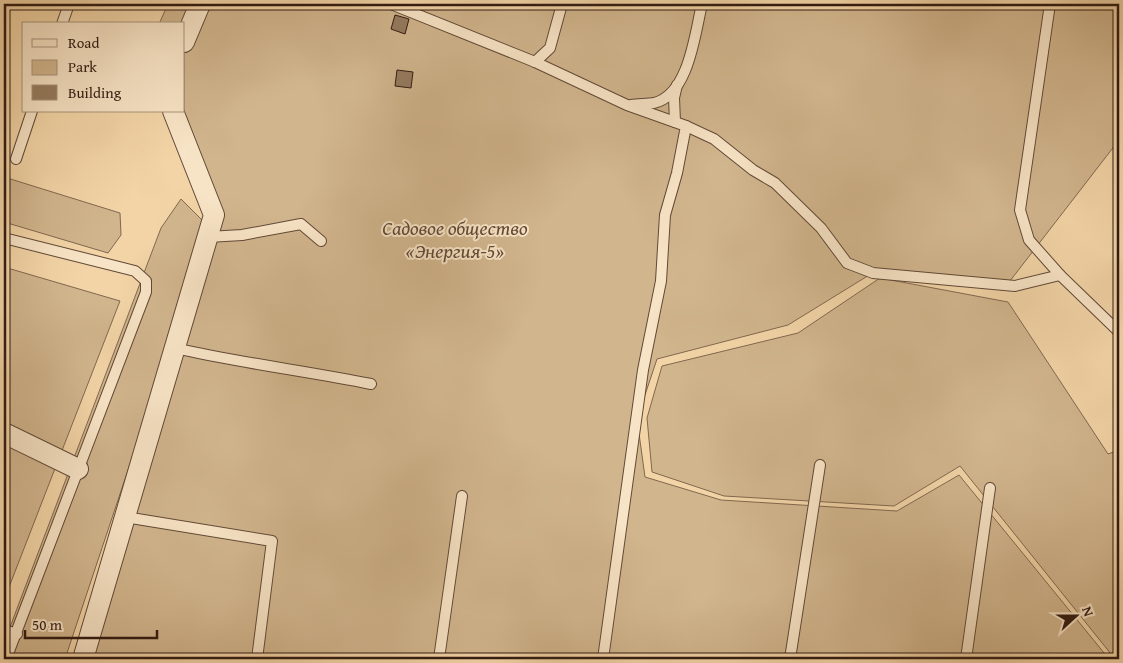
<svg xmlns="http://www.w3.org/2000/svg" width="1123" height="663" font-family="'Gentium Book Plus',serif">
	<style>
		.green { fill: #d1b58d; stroke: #816850 }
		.building { fill: #957b5f; stroke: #311b12 }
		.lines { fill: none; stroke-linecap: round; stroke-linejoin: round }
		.lane-casing { stroke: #614937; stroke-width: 12 }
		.street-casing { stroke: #614937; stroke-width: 22 }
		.lane { stroke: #f7e3c5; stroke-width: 10 }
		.street { stroke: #f7e3c5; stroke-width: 20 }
		.labels { text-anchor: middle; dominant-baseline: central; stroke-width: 4; stroke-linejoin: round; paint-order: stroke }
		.park-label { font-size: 20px; font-style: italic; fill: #614937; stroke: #f7e3c5 }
	</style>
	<rect width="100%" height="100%" fill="#f2d4a6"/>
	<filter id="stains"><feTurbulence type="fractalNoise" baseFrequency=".004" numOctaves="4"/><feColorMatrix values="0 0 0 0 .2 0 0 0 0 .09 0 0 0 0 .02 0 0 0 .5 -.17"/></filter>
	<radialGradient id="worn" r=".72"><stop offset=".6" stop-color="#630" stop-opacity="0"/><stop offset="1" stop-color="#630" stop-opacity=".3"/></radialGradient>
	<!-- green -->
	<g class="green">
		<path d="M168 4H1119V140L1003 290 879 269 788 325 657 359 637 419 645 477 721 500 897 511 959 475 1109 659H78L221 218 184 111V24H159Z"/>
		<path d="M4 177 120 213 121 235 108 253 4 222Z"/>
		<path d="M181 199 209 227 65 659H4V643L161 228Z"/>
		<path d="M4 267 120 301 4 600Z"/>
		<path d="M880 278 1008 302 1108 454 1119 450V659H1115L960 466 894 506 724 496 652 472 647 418 662 366 798 333Z"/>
	</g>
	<!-- building -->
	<g class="building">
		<path d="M395 15 409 19 405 34 391 29Z"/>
		<path d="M397 70 413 72 411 88 395 86Z"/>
	</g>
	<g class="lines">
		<defs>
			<g id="lane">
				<path d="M391 4 535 62 627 105 686 126 677 173 665 215 661 281 643 370 603 659"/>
				<path d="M1050 4 1020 210 1029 240 1060 275 1119 332"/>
				<path d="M62 24 69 4"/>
				<path d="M535 62 550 48 562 4"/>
				<path d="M631 105C638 104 646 104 654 103 689 95 695 33 702 4"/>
				<path d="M675 122 674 98 677 85"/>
				<path d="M686 126 714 139 753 170 775 183 821 228 847 263 873 273 1015 286 1060 275"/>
				<path d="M16 159 32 111"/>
				<path d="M208 237 242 235 301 224 321 241"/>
				<path d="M4 238 135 271 146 281V292L6 659"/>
				<path d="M175 348C240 363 306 371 371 384"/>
				<path d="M125 517 272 541 257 659"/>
				<path d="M4 630 17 634"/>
				<path d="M439 659 462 496"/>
				<path d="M790 659 820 465"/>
				<path d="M966 659 990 488"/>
			</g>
			<g id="street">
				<path d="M184 42 200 4"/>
				<path d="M4 433 78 469"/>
				<path d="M83 659 214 215 173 111"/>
			</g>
		</defs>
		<!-- lane casing -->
		<use href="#lane" class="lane-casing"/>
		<!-- street casing -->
		<use href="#street" class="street-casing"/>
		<!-- lane -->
		<use href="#lane" class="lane"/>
		<!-- street -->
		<use href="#street" class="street"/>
	</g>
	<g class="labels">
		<!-- park labels -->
		<g class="park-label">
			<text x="455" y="227">Садовое общество<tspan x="455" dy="23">«Энергия-5»</tspan></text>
		</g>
	</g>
	<!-- margin -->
	<rect width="1123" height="663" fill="none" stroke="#f2d4a6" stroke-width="20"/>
	<rect x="5" y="5" width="1113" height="653" fill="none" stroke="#311b12" stroke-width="2.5"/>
	<rect x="10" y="10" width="1103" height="643" fill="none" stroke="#311b12"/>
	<!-- legend -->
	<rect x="22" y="22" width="162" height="90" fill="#f7e3c5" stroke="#a8937d"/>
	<rect x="32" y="39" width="25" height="8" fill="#f7e3c5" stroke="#a8937d"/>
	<text x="68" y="48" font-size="15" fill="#311b12">Road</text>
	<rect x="32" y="60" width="25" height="15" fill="#d1b58d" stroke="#a8937d"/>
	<text x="68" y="72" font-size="15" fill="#311b12">Park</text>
	<rect x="32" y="85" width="25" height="15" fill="#957b5f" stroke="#a8937d"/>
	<text x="68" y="98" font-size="15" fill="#311b12">Building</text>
	<!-- north arrow -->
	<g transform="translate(1076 616) rotate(69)" stroke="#f7e3c5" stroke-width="4" paint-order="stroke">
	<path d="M0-4L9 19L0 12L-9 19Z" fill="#311b12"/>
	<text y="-8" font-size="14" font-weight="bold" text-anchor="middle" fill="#311b12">N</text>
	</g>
	<!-- scale -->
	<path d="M25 630v8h132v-8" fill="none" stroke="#311b12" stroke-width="2.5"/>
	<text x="32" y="630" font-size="15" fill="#311b12" stroke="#f7e3c5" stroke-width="4" paint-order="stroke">50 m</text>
	<rect width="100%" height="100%" filter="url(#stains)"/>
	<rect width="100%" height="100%" fill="url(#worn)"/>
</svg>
